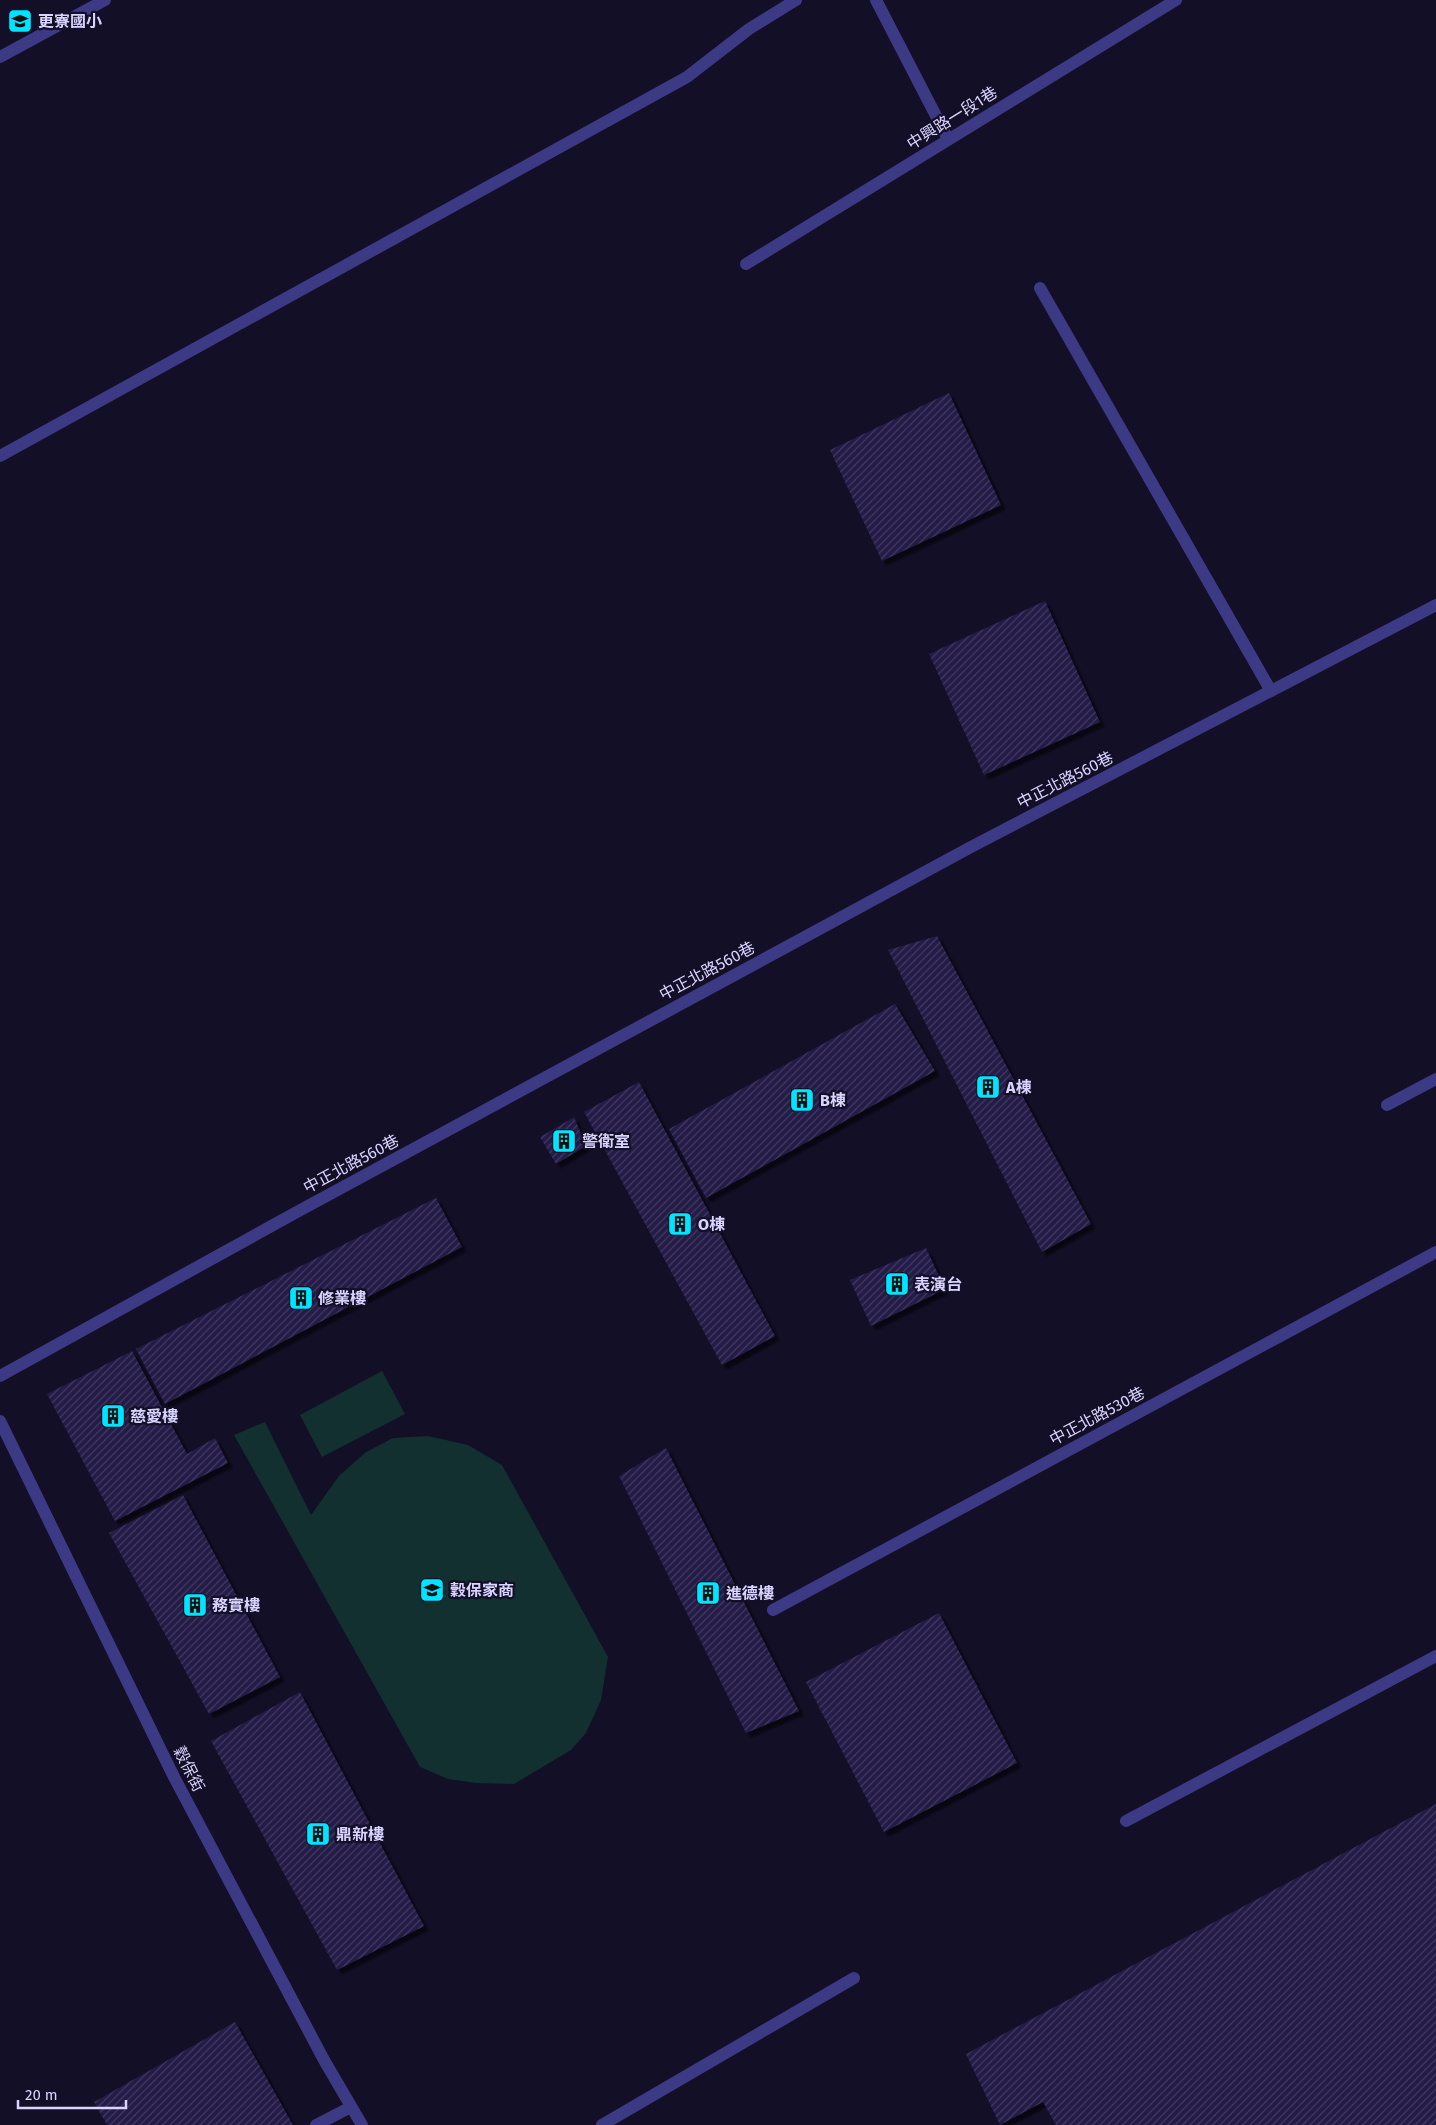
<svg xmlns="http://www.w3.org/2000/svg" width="1436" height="2125" font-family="'Fira Sans','Noto Sans TC',sans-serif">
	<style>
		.garden { fill: #12302f }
		.building { fill: url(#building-hatch); filter: url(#shadow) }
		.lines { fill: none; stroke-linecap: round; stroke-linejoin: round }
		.minor { stroke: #3d3a85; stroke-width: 12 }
		.labels { text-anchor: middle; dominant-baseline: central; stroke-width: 4.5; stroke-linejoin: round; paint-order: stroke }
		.poi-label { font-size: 16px; font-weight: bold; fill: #d9d4ff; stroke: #130f26; text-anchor: start }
		.street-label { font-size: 16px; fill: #d9d4ff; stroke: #130f26 }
	</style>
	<defs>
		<pattern id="building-hatch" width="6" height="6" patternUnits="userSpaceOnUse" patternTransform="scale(1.25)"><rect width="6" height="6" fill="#241b47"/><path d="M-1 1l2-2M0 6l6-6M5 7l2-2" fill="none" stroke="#433b63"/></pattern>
		<filter id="shadow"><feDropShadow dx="4.5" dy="4.5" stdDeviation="1" flood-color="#0009"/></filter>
	</defs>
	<rect width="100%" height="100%" fill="#130f26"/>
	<!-- garden -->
	<g class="garden">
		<path d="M382 1371 405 1414 322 1457 300 1415Z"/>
		<path d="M265 1422 311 1515 339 1476 366 1452 393 1438 428 1436 468 1445 502 1465 608 1657 601 1700 586 1733 571 1750 514 1784 476 1783 448 1779 420 1767 234 1435Z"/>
	</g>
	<!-- building -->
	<g class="building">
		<path d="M949 393 1001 505 882 561 830 450Z"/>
		<path d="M1045 601 1100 722 984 775 929 654Z"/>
		<path d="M937 936 1091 1224 1042 1252 888 950Z"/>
		<path d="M895 1004 935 1071 706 1198 669 1129Z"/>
		<path d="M639 1082 775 1336 722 1365 584 1112Z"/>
		<path d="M574 1117 586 1146 556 1164 540 1137Z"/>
		<path d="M436 1198 462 1247 165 1404 136 1349Z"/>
		<path d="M926 1248 945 1289 871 1326 850 1280Z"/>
		<path d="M132 1351 187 1454 215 1438 228 1463 115 1521 47 1394Z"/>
		<path d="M666 1448 799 1711 746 1733 619 1476Z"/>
		<path d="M183 1495 280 1677 209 1714 109 1533Z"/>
		<path d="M939 1613 1017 1763 884 1832 806 1682Z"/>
		<path d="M300 1692 424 1926 337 1970 211 1741Z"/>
		<path d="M1436 1804V2125H1056L1043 2102 1000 2125 966 2054Z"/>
		<path d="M235 2022 293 2125H107L94 2102Z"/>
	</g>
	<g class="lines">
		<!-- minor -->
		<g class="minor">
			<path d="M876 0 948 139"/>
			<path d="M0 57 105 0"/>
			<path d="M746 264 1176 0"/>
			<path d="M1040 288 1271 691"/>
			<path d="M0 456 687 77 749 29 796 0"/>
			<path d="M1387 1105 1436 1079"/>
			<path d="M0 1376 295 1213 971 847 1436 605"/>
			<path d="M0 1421 174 1777 324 2060 362 2125"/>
			<path d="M773 1610 1436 1252"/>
			<path d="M1126 1821 1436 1656"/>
			<path d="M316 2125 351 2107"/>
			<path d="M602 2125 854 1978"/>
		</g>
	</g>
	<!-- icons -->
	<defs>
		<symbol id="school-square" viewBox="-11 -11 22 22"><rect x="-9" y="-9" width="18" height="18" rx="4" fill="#00e5ff" stroke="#130f26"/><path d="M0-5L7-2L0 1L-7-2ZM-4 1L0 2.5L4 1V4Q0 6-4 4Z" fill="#111"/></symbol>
		<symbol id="building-square" viewBox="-11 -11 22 22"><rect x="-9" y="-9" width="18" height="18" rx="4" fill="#00e5ff" stroke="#130f26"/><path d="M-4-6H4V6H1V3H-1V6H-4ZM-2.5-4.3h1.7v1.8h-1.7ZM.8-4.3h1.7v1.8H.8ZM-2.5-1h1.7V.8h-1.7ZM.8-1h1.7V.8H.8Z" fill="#111"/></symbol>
	</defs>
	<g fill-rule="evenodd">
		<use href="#school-square" x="6" y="7" width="28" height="28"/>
		<use href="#building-square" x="974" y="1073" width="28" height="28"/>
		<use href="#building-square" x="788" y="1086" width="28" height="28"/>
		<use href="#building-square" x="550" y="1127" width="28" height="28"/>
		<use href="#building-square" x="666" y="1210" width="28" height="28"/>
		<use href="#building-square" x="883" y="1270" width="28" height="28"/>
		<use href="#building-square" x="287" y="1284" width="28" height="28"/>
		<use href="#building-square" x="99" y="1402" width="28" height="28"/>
		<use href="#school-square" x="418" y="1576" width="28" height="28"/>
		<use href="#building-square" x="694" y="1579" width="28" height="28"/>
		<use href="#building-square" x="181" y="1591" width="28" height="28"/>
		<use href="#building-square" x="304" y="1820" width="28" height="28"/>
	</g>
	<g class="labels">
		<!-- poi labels -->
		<g class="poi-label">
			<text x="38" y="21">更寮國小</text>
			<text x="1006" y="1087">A棟</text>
			<text x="820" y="1100">B棟</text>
			<text x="582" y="1141">警衛室</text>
			<text x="698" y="1224">O棟</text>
			<text x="914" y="1284">表演台</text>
			<text x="318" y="1298">修業樓</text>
			<text x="130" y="1416">慈愛樓</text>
			<text x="450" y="1590">穀保家商</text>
			<text x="726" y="1593">進德樓</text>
			<text x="212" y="1605">務實樓</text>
			<text x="336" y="1834">鼎新樓</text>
		</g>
		<!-- street labels -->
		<g class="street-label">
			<text transform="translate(952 118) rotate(-32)">中興路一段1巷</text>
			<text transform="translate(1065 780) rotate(-27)">中正北路560巷</text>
			<text transform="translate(707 971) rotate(-28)">中正北路560巷</text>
			<text transform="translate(351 1164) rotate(-28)">中正北路560巷</text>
			<text transform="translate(1097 1416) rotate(-28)">中正北路530巷</text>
			<text transform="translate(189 1769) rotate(63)">穀保街</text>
		</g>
	</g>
	<!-- scale -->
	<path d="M18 2100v8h108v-8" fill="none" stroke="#d9d4ff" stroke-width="2.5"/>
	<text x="25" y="2100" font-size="15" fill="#d9d4ff" stroke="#130f26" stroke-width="4" paint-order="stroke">20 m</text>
</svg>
